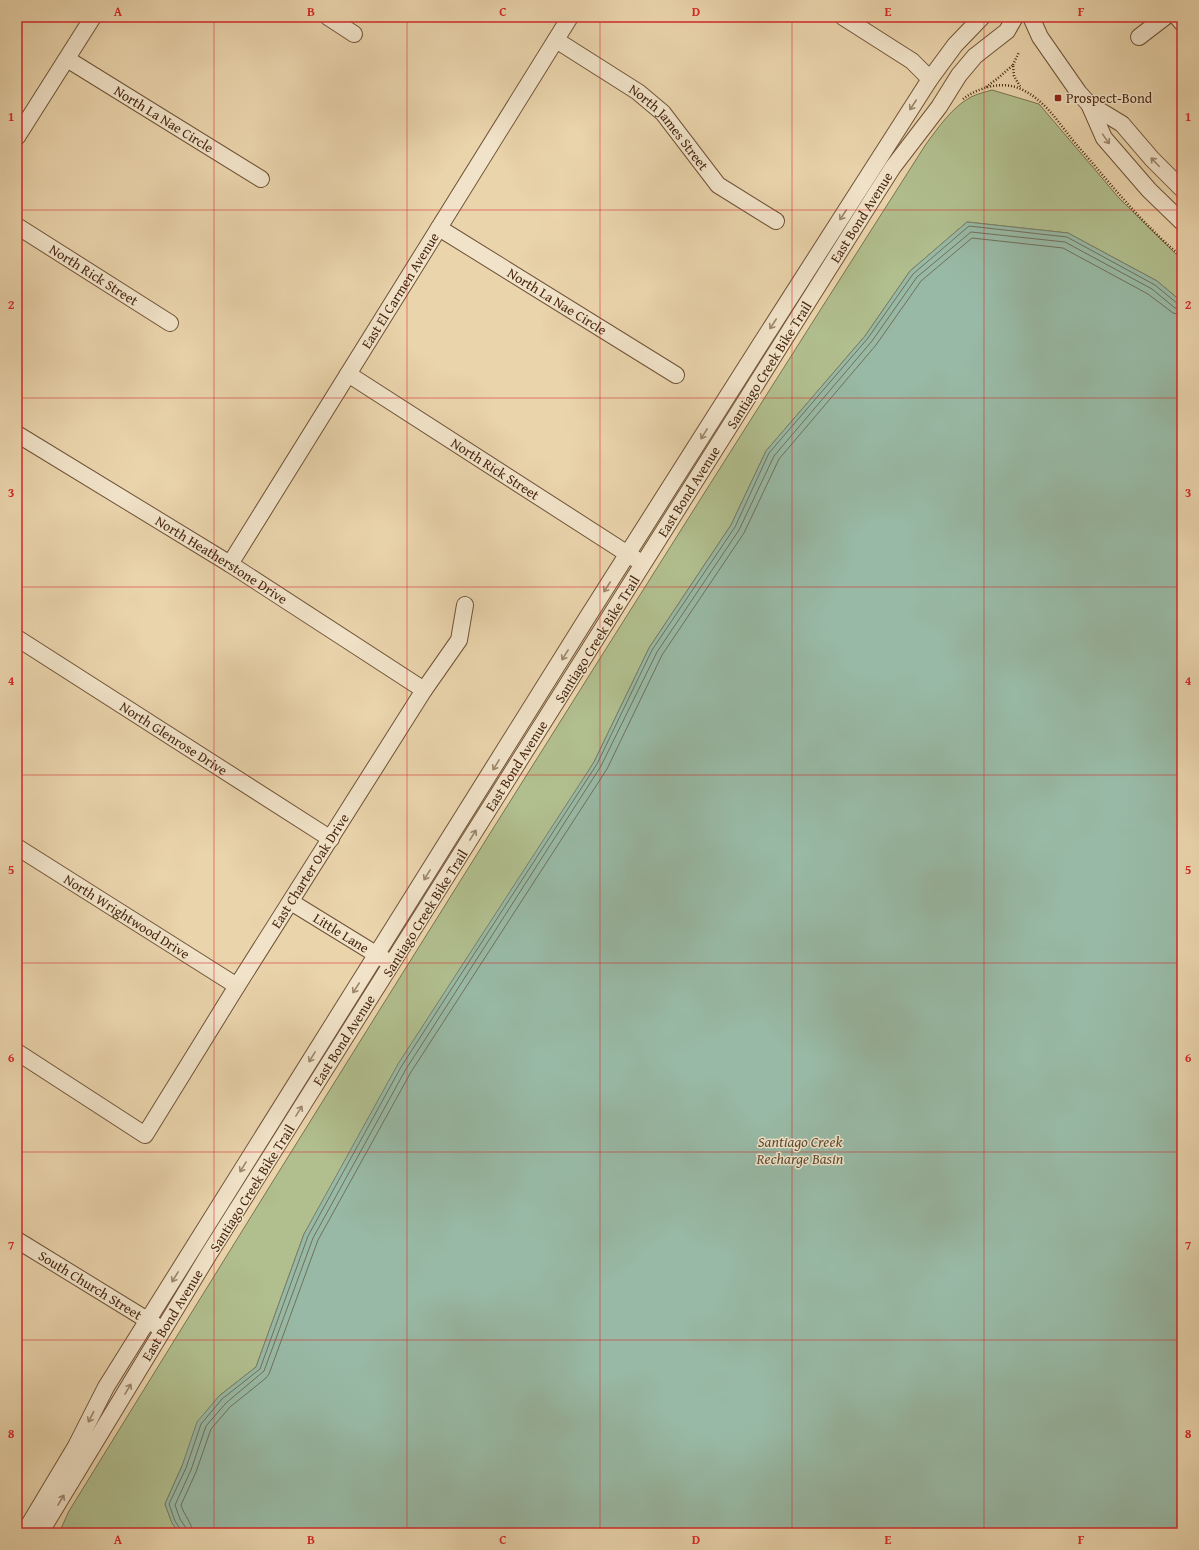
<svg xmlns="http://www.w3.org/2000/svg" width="1199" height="1550" font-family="'Gentium Book Plus',serif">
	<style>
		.green { fill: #b1be8e; stroke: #7c734f }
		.water { fill: #98b9a5; stroke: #787f69 }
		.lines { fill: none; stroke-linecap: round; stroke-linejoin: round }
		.shore { stroke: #70705a; stroke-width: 1 }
		.minor-casing { stroke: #705337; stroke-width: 18 }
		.path { stroke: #482810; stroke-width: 2.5; stroke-dasharray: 1 2; stroke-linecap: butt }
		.minor { stroke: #f1e3c9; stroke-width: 16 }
		.oneway { stroke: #9c866c }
		.grid { fill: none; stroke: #d62828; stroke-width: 1; stroke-opacity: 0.55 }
		.poi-dot { fill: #8f2418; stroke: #f1e3c9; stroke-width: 1.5 }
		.labels { text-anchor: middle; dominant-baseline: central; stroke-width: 3; stroke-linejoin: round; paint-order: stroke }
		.poi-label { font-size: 14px; fill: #482810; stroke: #f1e3c9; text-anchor: start }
		.street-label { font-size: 14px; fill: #482810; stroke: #f1e3c9 }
		.water-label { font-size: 15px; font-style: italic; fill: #5c4c35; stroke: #f1e3c9 }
		.neatline { fill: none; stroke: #d62828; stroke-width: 1.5 }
		.grid-label { font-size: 13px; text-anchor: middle; font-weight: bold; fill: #d62828 }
	</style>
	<rect width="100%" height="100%" fill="#ead4ac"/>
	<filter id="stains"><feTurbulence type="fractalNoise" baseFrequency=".005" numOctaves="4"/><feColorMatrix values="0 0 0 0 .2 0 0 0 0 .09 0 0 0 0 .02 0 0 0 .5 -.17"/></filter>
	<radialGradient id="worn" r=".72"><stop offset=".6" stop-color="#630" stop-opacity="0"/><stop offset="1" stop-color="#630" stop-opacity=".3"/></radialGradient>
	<!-- green -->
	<path class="green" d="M992 90 1039 104 1119 198 1182 260V302L1157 281 1068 233 967 222 910 271 865 336 766 451 731 525 649 648 594 762 304 1234 256 1367 219 1396 182 1466 165 1504 172 1523 179 1533H59L69 1511C351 1053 637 597 926 144 938 128 952 107 971 97 977 94 985 92 992 90Z"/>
	<!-- water -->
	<path class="water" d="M967 222 1068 233 1157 281 1182 302V1533H179L172 1523 165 1504 182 1466 197 1422 219 1396 256 1367 304 1234 398 1064 594 762 649 648 731 525 766 451 865 336 910 271Z"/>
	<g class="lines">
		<!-- shore -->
		<g class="shore">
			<path d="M182 1533 181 1530 175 1521 169 1504 186 1468 201 1424 222 1399 260 1369 308 1236 401 1067 597 764 652 650 735 527 769 453 868 338 913 274 969 226 1067 237 1155 285 1178 304H1182"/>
			<path d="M187 1533 186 1528 180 1519 175 1505 191 1470 206 1426 226 1403 264 1371 313 1238 406 1069 601 766 657 652 739 530 774 456 872 341 917 277 971 232 1065 242 1152 289 1175 308 1182 309"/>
			<path d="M193 1533C192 1523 184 1515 181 1505L196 1472 211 1429 230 1407 266 1378 269 1374 318 1240 411 1072 607 769 662 655 744 533 779 459 876 345 921 281 972 238 1063 248 1148 294 1173 313 1182 315"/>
		</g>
		<defs>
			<g id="minor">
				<path d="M328 17 354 34"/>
				<path d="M843 17 912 61 930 79"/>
				<path d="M1031 17 1040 37 1079 93 1089 104 1104 138 1149 190 1182 222"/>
				<path d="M1177 17 1182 23"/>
				<path d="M1139 37 1165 17"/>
				<path id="s1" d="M556 40 638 92 663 113 718 185 776 221"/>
				<path id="s2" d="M67 59 261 179"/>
				<path d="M1089 104 1122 124 1152 159 1182 189"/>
				<path d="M17 137 93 17"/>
				<path id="s3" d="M17 226 170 323"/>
				<path id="s4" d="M439 228 676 375"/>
				<path id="s5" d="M348 374 637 560"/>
				<path id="s6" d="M17 434 230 564 424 690"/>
				<path id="s7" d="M230 564 570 17"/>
				<path id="s8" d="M17 638 331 839"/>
				<path id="s9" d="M17 847 237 986"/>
				<path id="s10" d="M291 902 387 961"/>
				<path id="s11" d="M17 1052 145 1135 237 986 424 690 459 640 465 605"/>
				<path id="s12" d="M17 1240 157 1326"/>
				<path d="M24 1533 76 1446 106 1387 585 621 758 348 930 79 955 45 982 17"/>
				<path id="s13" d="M40 1533 209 1254 877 192 893 167 939 107 959 75 975 56 1007 31 1015 17"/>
			</g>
		</defs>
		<!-- minor casing -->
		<use href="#minor" class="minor-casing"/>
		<!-- path -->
		<g class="path">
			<path d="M1013 65 1019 52"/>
			<path d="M986 87 997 79 1013 65 1014 76 1021 88"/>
			<path d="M963 99C979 87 1004 80 1023 90 1047 102 1059 124 1076 144 1109 182 1142 224 1182 257"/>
		</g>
		<!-- minor -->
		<use href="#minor" class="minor"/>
	</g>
	<!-- one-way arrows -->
	<defs><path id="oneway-shaft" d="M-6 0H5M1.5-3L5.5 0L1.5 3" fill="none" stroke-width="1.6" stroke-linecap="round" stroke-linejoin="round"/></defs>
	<g class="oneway">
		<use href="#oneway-shaft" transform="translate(913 105) rotate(123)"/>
		<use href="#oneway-shaft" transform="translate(1106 139) rotate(55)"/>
		<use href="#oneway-shaft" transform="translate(1155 162) rotate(-134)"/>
		<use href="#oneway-shaft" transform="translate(843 215) rotate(123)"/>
		<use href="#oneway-shaft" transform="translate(773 324) rotate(123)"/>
		<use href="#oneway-shaft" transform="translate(704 434) rotate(122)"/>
		<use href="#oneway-shaft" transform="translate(607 587) rotate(123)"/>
		<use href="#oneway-shaft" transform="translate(565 655) rotate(122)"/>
		<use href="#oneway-shaft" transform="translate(496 765) rotate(122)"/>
		<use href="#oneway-shaft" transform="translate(473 835) rotate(-58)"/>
		<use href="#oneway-shaft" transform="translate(427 875) rotate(122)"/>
		<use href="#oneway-shaft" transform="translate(356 988) rotate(123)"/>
		<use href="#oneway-shaft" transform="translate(312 1057) rotate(122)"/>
		<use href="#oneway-shaft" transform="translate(299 1111) rotate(-58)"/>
		<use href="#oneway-shaft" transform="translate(243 1167) rotate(122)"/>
		<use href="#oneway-shaft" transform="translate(175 1277) rotate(122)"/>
		<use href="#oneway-shaft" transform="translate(128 1389) rotate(-59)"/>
		<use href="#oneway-shaft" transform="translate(91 1417) rotate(117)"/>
		<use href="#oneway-shaft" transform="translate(61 1500) rotate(-59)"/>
	</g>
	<!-- grid -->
	<path class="grid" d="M214 17V1533M407 17V1533M600 17V1533M792 17V1533M984 17V1533M17 210H1182M17 398H1182M17 587H1182M17 775H1182M17 963H1182M17 1152H1182M17 1340H1182"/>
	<!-- markers -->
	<rect class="poi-dot" x="1054" y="94" width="8" height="8" rx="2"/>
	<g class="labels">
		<!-- poi labels -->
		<g class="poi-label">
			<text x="1066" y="98">Prospect-Bond</text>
		</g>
		<!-- street labels -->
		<g class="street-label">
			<text stroke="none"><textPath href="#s2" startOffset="114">North La Nae Circle</textPath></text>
			<text stroke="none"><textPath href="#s1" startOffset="144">North James Street</textPath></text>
			<text stroke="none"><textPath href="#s13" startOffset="1551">East Bond Avenue</textPath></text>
			<text stroke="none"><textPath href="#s3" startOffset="91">North Rick Street</textPath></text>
			<text stroke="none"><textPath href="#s7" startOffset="322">East El Carmen Avenue</textPath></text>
			<text stroke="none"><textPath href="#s4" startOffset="139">North La Nae Circle</textPath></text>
			<text transform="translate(769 365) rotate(-58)">Santiago Creek Bike Trail</text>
			<text stroke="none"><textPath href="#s5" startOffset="175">North Rick Street</textPath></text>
			<text stroke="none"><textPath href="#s13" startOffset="1227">East Bond Avenue</textPath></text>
			<text stroke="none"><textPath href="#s6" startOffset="240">North Heatherstone Drive</textPath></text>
			<text transform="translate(597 639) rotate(-58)">Santiago Creek Bike Trail</text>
			<text stroke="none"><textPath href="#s8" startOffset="186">North Glenrose Drive</textPath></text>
			<text stroke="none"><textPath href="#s13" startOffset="903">East Bond Avenue</textPath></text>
			<text stroke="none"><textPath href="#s11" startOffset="464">East Charter Oak Drive</textPath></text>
			<text transform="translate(425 913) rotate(-58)">Santiago Creek Bike Trail</text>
			<text stroke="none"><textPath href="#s9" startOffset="130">North Wrightwood Drive</textPath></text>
			<text stroke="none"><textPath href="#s10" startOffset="59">Little Lane</textPath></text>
			<text stroke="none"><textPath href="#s13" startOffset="579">East Bond Avenue</textPath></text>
			<text transform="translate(252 1188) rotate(-58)">Santiago Creek Bike Trail</text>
			<text stroke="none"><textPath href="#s12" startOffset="86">South Church Street</textPath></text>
			<text stroke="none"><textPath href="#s13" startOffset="255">East Bond Avenue</textPath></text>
		</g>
		<!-- water labels -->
		<g class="water-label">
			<text x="800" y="1141">Santiago Creek<tspan x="800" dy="17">Recharge Basin</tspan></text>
		</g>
	</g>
	<!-- margin -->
	<rect width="1199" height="1550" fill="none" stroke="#ead4ac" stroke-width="44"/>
	<rect x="22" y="22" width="1155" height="1506" class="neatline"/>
	<g class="grid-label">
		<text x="118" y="16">A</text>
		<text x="311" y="16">B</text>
		<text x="503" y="16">C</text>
		<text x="696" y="16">D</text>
		<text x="888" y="16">E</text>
		<text x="1081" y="16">F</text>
		<text x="11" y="121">1</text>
		<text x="1188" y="121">1</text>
		<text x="11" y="309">2</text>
		<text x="1188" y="309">2</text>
		<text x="11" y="497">3</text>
		<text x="1188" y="497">3</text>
		<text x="11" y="685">4</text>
		<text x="1188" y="685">4</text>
		<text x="11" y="874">5</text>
		<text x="1188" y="874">5</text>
		<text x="11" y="1062">6</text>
		<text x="1188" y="1062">6</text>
		<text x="11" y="1250">7</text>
		<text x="1188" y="1250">7</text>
		<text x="11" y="1438">8</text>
		<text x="1188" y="1438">8</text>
		<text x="118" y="1544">A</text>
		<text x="311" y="1544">B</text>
		<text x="503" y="1544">C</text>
		<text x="696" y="1544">D</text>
		<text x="888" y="1544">E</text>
		<text x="1081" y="1544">F</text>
	</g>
	<rect width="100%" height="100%" filter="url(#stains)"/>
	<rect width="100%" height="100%" fill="url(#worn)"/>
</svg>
